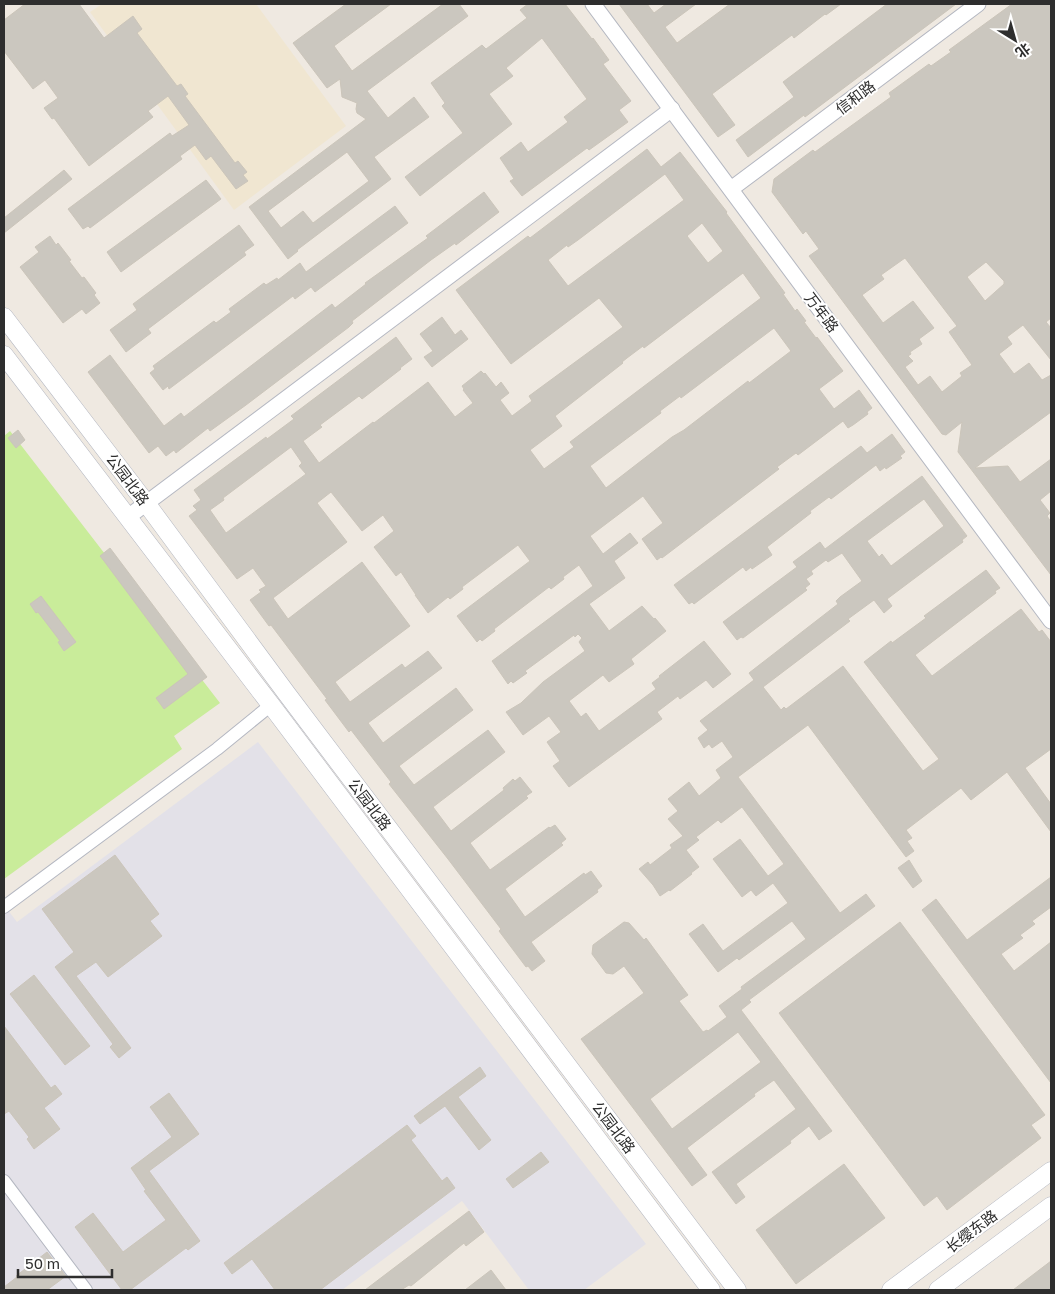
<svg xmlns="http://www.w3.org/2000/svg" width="1055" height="1294" font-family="'Golos Text','Noto Sans SC',sans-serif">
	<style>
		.industrial { fill: #e3e1e8 }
		.education { fill: #f0e6d1 }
		.pitch { fill: #c9ec9a }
		.building { fill: #cbc7bf; stroke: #cbc5ba; fill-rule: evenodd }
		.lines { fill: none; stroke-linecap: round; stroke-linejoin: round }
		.minor-casing { stroke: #b4b7c1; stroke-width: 14 }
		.tertiary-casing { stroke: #b4b7c1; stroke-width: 17 }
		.secondary-casing { stroke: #b4b7c1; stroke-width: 19 }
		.minor { stroke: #fff; stroke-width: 12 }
		.tertiary { stroke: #fff; stroke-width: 15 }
		.secondary { stroke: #fff; stroke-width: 18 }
		.labels { text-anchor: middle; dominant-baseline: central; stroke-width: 4; stroke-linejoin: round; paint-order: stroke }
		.street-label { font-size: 15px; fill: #2e2e2e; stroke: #fff }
	</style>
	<rect width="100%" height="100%" fill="#efe9e1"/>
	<!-- industrial -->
	<path class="industrial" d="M258 742 646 1244 584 1290H529L462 1201 342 1290H4V905L17 922Z"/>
	<!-- education -->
	<path class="education" d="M102 4H256L346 126 234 210 90 12Z"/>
	<!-- pitch -->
	<path class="pitch" d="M10 431 220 703 174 736 182 749 4 879V436Z"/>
	<!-- building -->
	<g class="building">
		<path d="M25 4H79L104 38 133 16 142 29 137 33 177 86 181 84 188 94 185 96 235 163 238 161 247 172 243 175 248 181 236 189 211 156 206 160 195 145 180 156 182 159 90 228 88 226 83 229 68 209 170 133 172 136 189 125 168 96 148 111 153 117 89 166 54 118 52 119 44 108 58 98 45 80 33 89 4 51V20Z"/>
		<path d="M346 4H391L334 46 352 71 443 4H459L468 16 367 91 388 118 414 97 429 117 374 157 391 179 297 250 298 251 288 259 249 207 366 119 357 113 356 109 357 103 342 97 340 79 327 88 293 43ZM347 152 369 181 313 223 303 211 281 228 268 211Z"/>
		<path d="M528 4H565L592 39 593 38 609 60 603 64 631 101 619 110 628 122 589 150 587 148 522 196 510 181 514 179 500 158 521 142 528 152 568 122 564 117 587 99 542 38 506 68 513 76 489 94 512 124 420 196 405 177 463 133 442 106 445 103 431 83 482 45 486 49 527 18 520 10Z"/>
		<path d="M619 4H647L654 13 666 4H696L665 27 677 43 730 4H841L826 15 825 14 794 38 792 35 712 94 735 125 718 137Z"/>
		<path d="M887 4H956L805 117 804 115 748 157 736 140 794 97 783 82Z"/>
		<path d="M1012 4H1051V318L1046 322 1051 328V360L1023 325 1007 337 1012 344 999 354 1014 374 1029 363 1042 380 1051 375V412L975 468 1008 466 1020 482 1051 459V491L1040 500 1050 513 1047 516 1051 522V575L958 452 962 422 946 435 942 434 809 256 819 249 806 231 803 234 772 192 774 179 813 150 815 152 891 97 889 93 929 64 931 66 951 52 949 50ZM905 258 957 326 949 332 972 365 960 373 962 376 942 392 930 376 918 385 905 367 913 361 908 356 911 354 910 352 922 344 919 339 934 328 913 301 883 323 862 295 884 279 881 275ZM986 262 1004 281V284L985 301 967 277Z"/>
		<path d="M647 149 661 167 680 152 727 212 726 213 785 293 783 294 795 311 797 309 806 321 804 322 816 338 817 337 843 371 819 389 834 409 859 390 872 408 867 412 868 414 853 425 848 428 843 421 798 455 796 453 777 467 779 469 662 558 661 557 657 560 642 539 663 523 643 496 590 536 603 554 630 533 638 543 614 561 625 578 589 604 607 628 609 631 642 606 654 619 655 618 666 631 631 659 634 664 609 682 603 675 569 701 581 717 586 713 599 731 656 689 652 683 660 677 659 676 704 641 731 674 713 688 706 680 680 699 678 696 657 712 662 719 569 787 553 766 560 761 547 742 561 732 549 716 523 735 506 712 521 703 543 682 585 651 579 642 582 638 578 634 575 637 574 635 525 671 527 673 513 683 511 681 508 684 492 661 593 586 579 565 563 577 564 579 551 589 549 587 494 629 495 631 482 641 480 639 477 642 457 616 530 561 518 545 462 587 463 589 450 599 448 597 428 613 415 595H416L401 572 396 576 374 547 394 531 383 515 362 531 331 492 317 503 347 542 273 598 288 619 362 562 410 626 335 682 350 702 402 664 405 668 428 651 442 668 368 723 383 743 456 688 473 710 399 766 414 785 488 730 505 752 433 807 451 831 504 790 503 788 513 779 515 781 520 777 532 792 526 796 528 798 470 843 490 870 549 827 550 828 555 825 566 839 561 843 563 845 505 889 525 917 584 873 585 875 591 871 602 886 597 890 598 892 531 942 545 961 532 971 528 966 526 967 499 931 501 929 448 859 389 784 391 782 351 730 349 732 325 700 327 699 271 625 269 626 250 600 261 592 259 590 266 586 253 568 237 579 189 516 197 510 193 506 201 500 194 490 266 437 267 439 294 419 291 416 396 337 412 359 400 368 401 369 362 399 359 396 320 425 322 427 303 441 319 463 373 422 374 423 428 382 455 417 473 403 463 390 464 389 462 386 481 371 484 374 485 373 496 387 501 382 509 393 500 400 512 416 532 401 529 396 623 327 599 298 511 364 456 290 528 236 530 238ZM665 174 684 200 568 286 548 260 567 245 568 247 578 240ZM702 223 723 251 708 263 687 236ZM743 273 761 298 570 442 574 447 544 469 530 450 562 426 555 416 623 363 622 362 627 358 643 346 644 348ZM774 328 791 351 749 383 748 381 684 430 672 437 606 488 590 466 661 413 660 411 680 396 681 398ZM291 447 302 463 299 466 306 474 226 533 210 510 224 500 223 498Z"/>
		<path d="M64 170 72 179 4 233V218Z"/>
		<path d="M206 180 221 199 121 272 107 252Z"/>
		<path d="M484 192 499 212 456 245 455 243 431 260 352 321 353 323 349 327 246 405 210 431 208 428 176 453 174 450 166 456 158 446 149 453 88 372 110 355 164 426 181 413 184 417 332 304 335 308 366 284 365 283 428 238 426 236Z"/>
		<path d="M395 206 408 223 315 292 311 287 295 299 293 296 169 389 168 386 163 390 150 373 155 369 153 366 214 321 216 323 231 312 229 309 264 283 266 285 277 278 278 280 300 263 306 272Z"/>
		<path d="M239 225 254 245 244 252 246 255 148 329 151 333 126 352 110 330 137 310 133 304Z"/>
		<path d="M50 236 56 245 58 243 71 260 69 261 82 278 84 277 96 293 94 295 100 303 86 314 82 309 63 323 20 267 39 252 35 247Z"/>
		<path d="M442 317 455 335 461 330 468 339 432 367 424 357 433 351 420 334Z"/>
		<path d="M18 430 25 440 16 448 8 438Z"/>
		<path d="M892 434 905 452 900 456 902 458 886 469 885 467 880 471 876 465 831 499 829 497 810 511 811 513 767 547 772 555 752 569 751 567 746 571 743 567 694 604 692 602 689 604 674 585 861 446 867 453Z"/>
		<path d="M922 476 967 536 962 540 963 542 887 599 892 606 884 613 874 600 848 619 850 621 763 687 781 710 784 707 786 709 843 666 923 771 939 759 864 662 891 641 892 643 926 618 924 616 986 570 1000 588 995 591 996 593 915 655 932 676 1021 609 1039 632 1042 630 1051 642V749L1025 768 1051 804V832L1007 772 971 800 961 788 906 830 912 838 907 841 914 851 906 857 808 725 738 777 840 913 866 894 875 906 749 1000 751 1002 741 1010 832 1131 819 1140 809 1126 790 1141 791 1143 736 1184 745 1197 736 1204 712 1172 796 1109 774 1080 754 1094 755 1096 687 1148 707 1175 692 1186 581 1039 644 993 624 966 613 974 606 973 592 954 593 945 624 922 629 923 644 940 646 938 688 995 679 1001 703 1032 707 1030 708 1031 727 1017 719 1006 742 989 741 987 806 939 792 921 739 960 737 958 718 972 689 934 703 924 723 951 788 903 773 883 756 896 751 890 742 897 713 859 740 839 768 876 784 864 742 807 721 823 718 820 696 837 699 840 686 850 699 867 691 873 692 874 670 891 669 890 660 896 653 885 639 869 648 862 650 865 672 848 670 845 683 836 668 819 678 811 668 799 689 782 699 796 721 778 716 770 733 757 722 741 712 748 709 744 704 748 698 738 708 730 700 721 754 680 749 673 838 604 836 601 840 597 862 581 842 553 828 562 826 560 811 571 813 574 806 579 810 584 805 588 807 590 743 638 741 637 737 640 723 622 797 567 793 562 820 542 825 549ZM924 499 944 526 891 566 882 554 879 557 867 541ZM738 1032 761 1062 672 1129 650 1099Z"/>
		<path d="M110 548 207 677 164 709 156 698 188 674 104 561 100 556Z"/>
		<path d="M41 596 76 642 64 651 58 642 60 641 38 612 36 613 30 604Z"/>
		<path d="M115 855 159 914 150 921 162 936 108 977 96 962 76 976 131 1048 119 1058 110 1047 113 1044 55 967 74 952 42 909Z"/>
		<path d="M909 860 922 881 913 888 898 868Z"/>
		<path d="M1051 877V907L1032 921 1035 924 1020 935 1023 938 1001 954 1014 971 1051 942V1083L922 910 936 899 967 940Z"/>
		<path d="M900 922 1045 1115 1031 1125 1041 1138 947 1210 937 1196 924 1206 779 1013Z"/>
		<path d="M34 975 90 1046 65 1065 10 994Z"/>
		<path d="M4 1026 51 1088 55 1085 62 1094 44 1108 60 1129 34 1149 27 1139 29 1137 9 1111 4 1114Z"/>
		<path d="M480 1067 486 1076 458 1097 491 1140 479 1150 445 1106 420 1124 414 1116Z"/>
		<path d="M169 1093 199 1134 149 1171 200 1241 188 1250 186 1248 130 1290H122L75 1227 93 1213 123 1252 166 1220 144 1191 146 1190 131 1168 172 1137 150 1107Z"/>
		<path d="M407 1125 416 1136 411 1140 442 1181 447 1177 455 1188 320 1290H275L252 1259 232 1274 224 1263Z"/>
		<path d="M541 1152 549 1162 513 1188 506 1179Z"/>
		<path d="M844 1164 885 1218 796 1284 756 1230Z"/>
		<path d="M469 1211 484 1232 466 1246 464 1243 411 1286 409 1285 401 1290H365Z"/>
		<path d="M47 1252 66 1276 47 1290H4V1287L17 1277 16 1276Z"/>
		<path d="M1051 1261V1290H1013Z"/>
		<path d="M491 1270 506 1290H465Z"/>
	</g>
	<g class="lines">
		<defs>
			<g id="minor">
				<path d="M4 907 217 749 271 705"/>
				<path d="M4 1181 86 1290"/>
			</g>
			<g id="tertiary">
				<path d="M593 4 1051 621"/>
				<path d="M731 189 978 4"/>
				<path d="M128 517 672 109"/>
			</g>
			<g id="secondary">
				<path d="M4 317 146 503 287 694 737 1290"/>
				<path d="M4 355 271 705 711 1290"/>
				<path d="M891 1290 1051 1171"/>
				<path d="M938 1290 1051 1206"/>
			</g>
		</defs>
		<!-- minor casing -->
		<use href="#minor" class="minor-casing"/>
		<!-- tertiary casing -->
		<use href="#tertiary" class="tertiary-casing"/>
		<!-- secondary casing -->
		<use href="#secondary" class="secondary-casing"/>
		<!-- minor -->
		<use href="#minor" class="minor"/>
		<!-- tertiary -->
		<use href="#tertiary" class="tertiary"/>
		<!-- secondary -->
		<use href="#secondary" class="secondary"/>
	</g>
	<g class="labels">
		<!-- street labels -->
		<g class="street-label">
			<text transform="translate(855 97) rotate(-37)">信和路</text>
			<text transform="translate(822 312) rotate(53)">万年路</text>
			<text transform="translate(128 479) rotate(53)">公园北路</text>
			<text transform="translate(370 804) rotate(53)">公园北路</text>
			<text transform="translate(614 1127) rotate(53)">公园北路</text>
			<text transform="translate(971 1231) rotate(-37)">长缨东路</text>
		</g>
	</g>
	<!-- border -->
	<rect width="1055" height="1294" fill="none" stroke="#2e2e2e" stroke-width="10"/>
	<!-- north arrow -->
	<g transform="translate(1015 40) rotate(143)" stroke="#ffffff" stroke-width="4" paint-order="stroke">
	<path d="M0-4L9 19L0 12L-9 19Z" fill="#2e2e2e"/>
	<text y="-8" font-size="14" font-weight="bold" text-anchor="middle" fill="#2e2e2e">北</text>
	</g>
	<!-- scale -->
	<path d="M18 1269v8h94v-8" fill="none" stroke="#2e2e2e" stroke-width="2.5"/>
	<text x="25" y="1269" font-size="15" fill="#2e2e2e" stroke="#ffffff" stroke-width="4" paint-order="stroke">50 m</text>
</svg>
